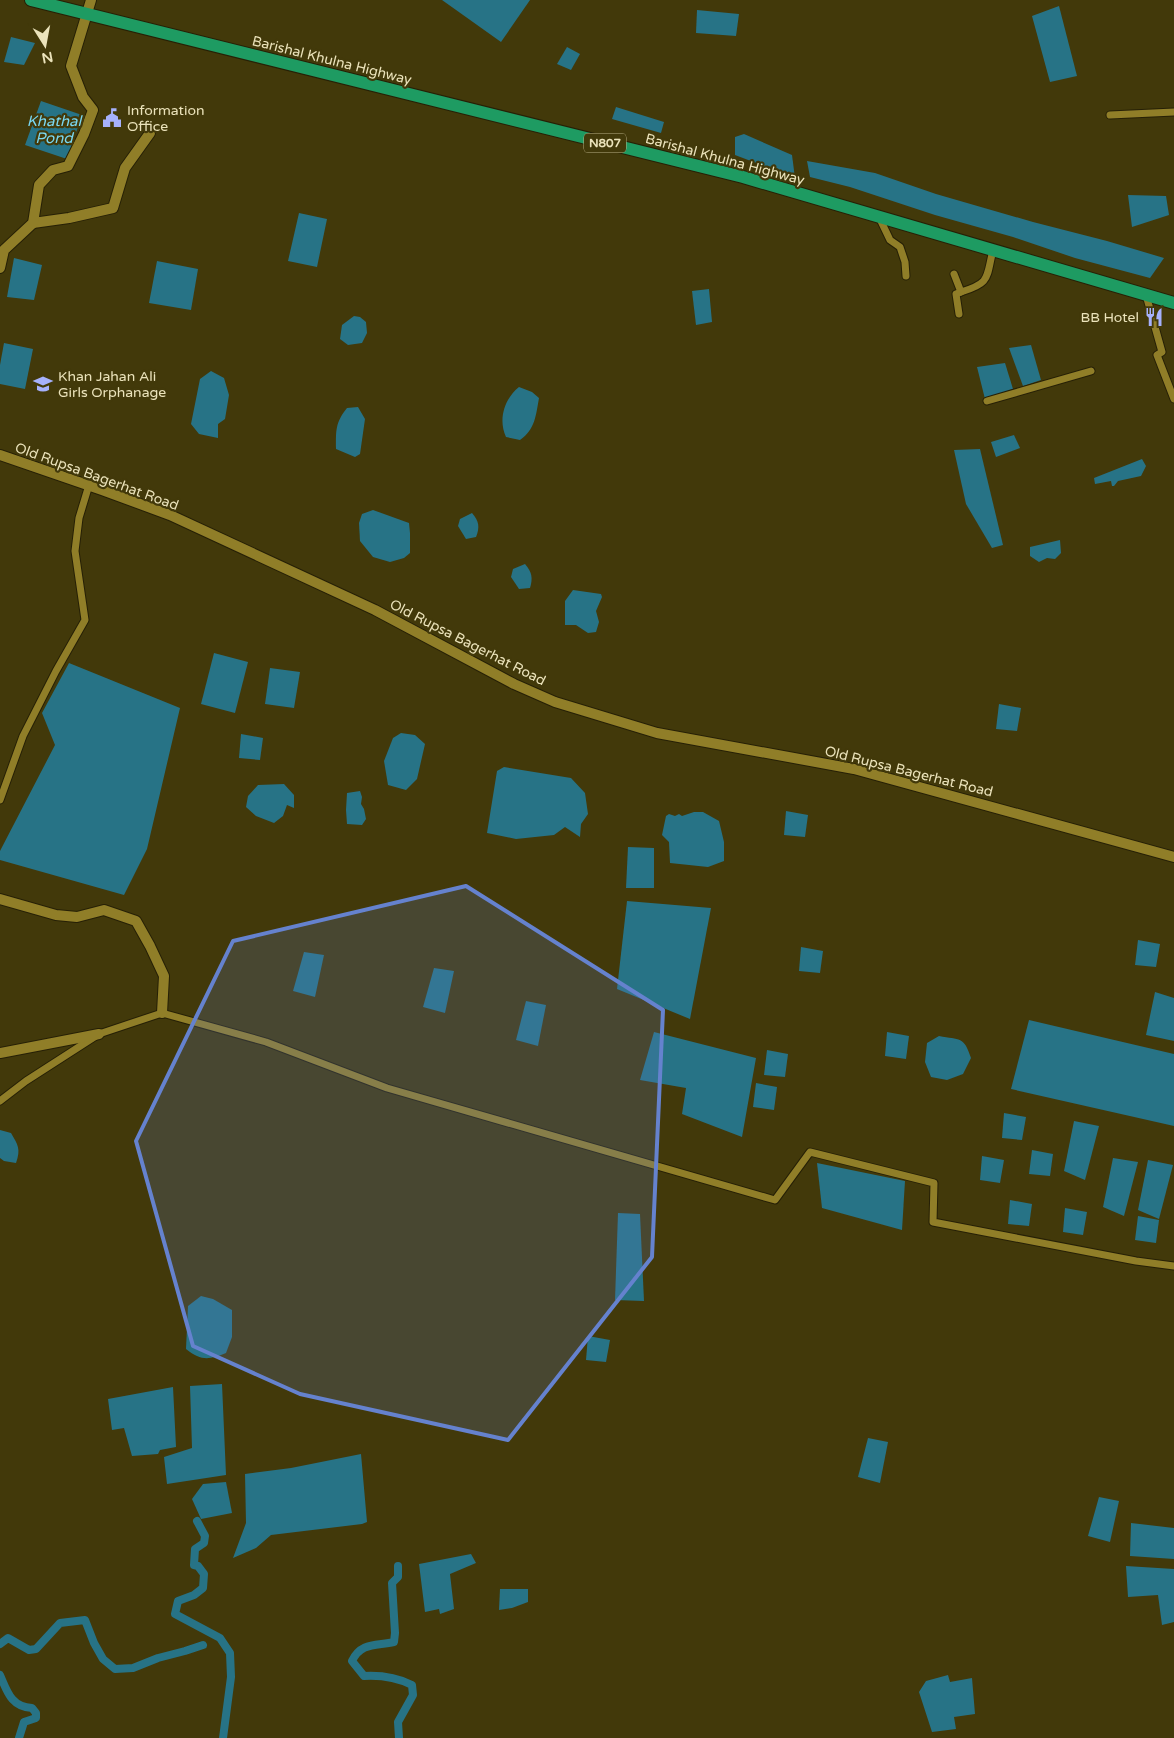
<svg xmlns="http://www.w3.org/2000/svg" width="1174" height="1738" viewBox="0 0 1174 1738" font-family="'Varela Round',sans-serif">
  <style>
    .water { fill: #277386 }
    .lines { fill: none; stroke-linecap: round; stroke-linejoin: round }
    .canal { stroke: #277386; stroke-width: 8 }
    .street-casing { stroke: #262006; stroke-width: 9 }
    .secondary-casing { stroke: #262006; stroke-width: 12 }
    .highway-casing { stroke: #262006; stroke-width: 14 }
    .street { stroke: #907e28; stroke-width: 7 }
    .secondary { stroke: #907e28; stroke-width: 10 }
    .highway { stroke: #1e9b62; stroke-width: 12 }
    .marked { fill: #6582ce; fill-opacity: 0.2; stroke: #6582ce; stroke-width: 4; stroke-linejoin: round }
    .labels { text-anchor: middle; stroke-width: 4.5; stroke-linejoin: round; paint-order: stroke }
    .shield { fill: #42390a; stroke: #b8b086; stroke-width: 1 }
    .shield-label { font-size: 12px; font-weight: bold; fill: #ebe3bb }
    .street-label { font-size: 14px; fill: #ebe3bb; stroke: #42390a }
    .poi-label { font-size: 14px; fill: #ebe3bb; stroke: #42390a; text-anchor: start }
    .water-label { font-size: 15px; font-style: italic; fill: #7ad8f2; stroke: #42390a }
  </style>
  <rect width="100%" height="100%" fill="#42390a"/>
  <g class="water">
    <path d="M442 0H530L501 42Z"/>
    <path d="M1059 6 1077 76 1050 82 1032 16Z"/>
    <path d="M697 10 739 14 736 36 696 33Z"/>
    <path d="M11 37 35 43 24 65 4 62Z"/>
    <path d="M567 47 580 54 571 70 557 64Z"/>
    <path d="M41 101 82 115 67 159 25 145Z"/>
    <path d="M616 107 664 122 661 133 612 119Z"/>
    <path d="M744 134 792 155 795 178 735 155V137Z"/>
    <path d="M807 161 875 173 936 194 1033 222 1107 241 1164 258 1150 278 1075 258 1013 237 935 215 850 187 810 177Z"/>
    <path d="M1128 195 1166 196 1169 215 1132 227Z"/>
    <path d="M299 213 327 219 317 267 288 261Z"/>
    <path d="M14 258 42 265 34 300 7 297Z"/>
    <path d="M157 261 198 269 191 310 149 303Z"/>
    <path d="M709 289 712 322 696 325 692 291Z"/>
    <path d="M354 316 360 317 366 322 367 333 362 343 348 345 340 339 342 325Z"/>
    <path d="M4 343 33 349 25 389 0 384V365Z"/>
    <path d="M1031 345 1041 380 1023 386 1009 348Z"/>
    <path d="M1005 363 1013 389 985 399 977 367Z"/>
    <path d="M211 371 224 378 229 395 225 419 218 424V438L199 434 191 424 200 379Z"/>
    <path d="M519 387 532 392 539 398C536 415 535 430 520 440L506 437C498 420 504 399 519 387Z"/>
    <path d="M358 407 365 419 360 454 355 457 336 449C336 431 335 423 347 408Z"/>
    <path d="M1014 435 1020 448 996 457 991 442Z"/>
    <path d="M980 449 1003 545 992 548 966 504 954 450Z"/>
    <path d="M1142 459 1146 466 1141 476 1118 481 1114 486H1112L1111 481 1095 484 1094 478Z"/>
    <path d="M373 510 409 523 410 533V553L404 558 390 562 373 557 360 541 359 523 362 514Z"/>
    <path d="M472 513C479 521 480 527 476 537L466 539 458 526 460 519Z"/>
    <path d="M1060 540 1061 553 1055 559 1047 558 1039 562 1030 556V547Z"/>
    <path d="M525 564C532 572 533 578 530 588L519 589 511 577 513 569Z"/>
    <path d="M573 590 601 594 602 597 596 611 599 622 596 632 588 633 576 625H565V601Z"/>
    <path d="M214 653 248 662 235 713 201 704Z"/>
    <path d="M69 663 180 708 147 849 124 895 0 860V851L55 745 42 713Z"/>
    <path d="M270 668 300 672 294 708 265 704Z"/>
    <path d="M999 704 1021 708 1017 731 996 729Z"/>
    <path d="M401 733 415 735 425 744 417 779 406 790 388 785 384 761 393 738Z"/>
    <path d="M241 734 263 738 260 760 239 758Z"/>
    <path d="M504 767 571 778 585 793 588 814 581 824 580 837 565 827 554 835 516 839 487 833 497 771Z"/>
    <path d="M284 784 294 795V808L287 805 283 816 274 823 256 816 246 807 248 796 258 785Z"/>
    <path d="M360 791 362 797 361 804 364 809 366 819 362 825 347 824 346 810 347 793Z"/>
    <path d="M786 811 808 815 805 837 784 835Z"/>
    <path d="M694 812H703L719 821 724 842V861L708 867 670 863 669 842 662 835 666 816 669 814 675 816 679 814 682 816Z"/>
    <path d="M628 847 654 848V888H626Z"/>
    <path d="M627 901 711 908 690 1019 617 989Z"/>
    <path d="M1138 940 1160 944 1156 967 1135 965Z"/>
    <path d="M801 947 823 951 820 973 799 971Z"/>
    <path d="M304 952 324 955 315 997 293 991Z"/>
    <path d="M434 968 454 971 445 1013 423 1007Z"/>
    <path d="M1155 992 1174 998V1041L1146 1035Z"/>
    <path d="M526 1001 546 1005 538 1046 516 1040Z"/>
    <path d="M1029 1020 1174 1054V1126L1011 1089Z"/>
    <path d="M654 1032 756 1058 742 1137 682 1114 686 1088 640 1080Z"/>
    <path d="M887 1032 909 1036 906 1059 885 1056Z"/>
    <path d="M939 1036C960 1040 964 1036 971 1058L963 1074 947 1080 931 1077 925 1062 927 1043Z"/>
    <path d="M767 1050 788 1054 785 1077 764 1075Z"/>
    <path d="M756 1083 777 1087 774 1110 753 1107Z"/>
    <path d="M1004 1113 1026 1117 1022 1140 1002 1138Z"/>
    <path d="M1074 1121 1099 1126 1085 1180 1064 1171Z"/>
    <path d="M0 1130 11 1133C18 1145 21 1149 16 1163L4 1161 0 1158Z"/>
    <path d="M1032 1150 1053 1154 1050 1176 1029 1174Z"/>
    <path d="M982 1156 1004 1160 1000 1183 980 1180Z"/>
    <path d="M1113 1158 1138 1162 1124 1216 1103 1207Z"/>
    <path d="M1148 1160 1173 1165 1159 1219 1138 1210Z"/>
    <path d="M817 1163 905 1181 902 1230 822 1208Z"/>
    <path d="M1010 1200 1032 1204 1029 1226 1008 1224Z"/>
    <path d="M1065 1208 1087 1212 1083 1235 1063 1232Z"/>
    <path d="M618 1213 640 1214 644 1301 615 1300Z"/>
    <path d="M1138 1216 1159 1220 1156 1243 1135 1240Z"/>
    <path d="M201 1296 213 1299 232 1310V1337L226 1353C209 1360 201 1361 186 1349L188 1306Z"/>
    <path d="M588 1336 610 1340 606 1362 586 1360Z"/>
    <path d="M222 1384 226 1475 167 1484 164 1457 192 1448 190 1386Z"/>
    <path d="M173 1387 176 1447 160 1450 158 1454 132 1456 124 1428 112 1430 108 1399Z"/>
    <path d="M868 1438 888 1442 880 1483 858 1477Z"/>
    <path d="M361 1454 367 1522 362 1524 271 1535 256 1548 233 1558 246 1523 245 1474 291 1468Z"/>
    <path d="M226 1482 232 1513 201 1519 192 1499 203 1484Z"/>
    <path d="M1099 1497 1119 1501 1110 1542 1088 1536Z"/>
    <path d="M1131 1523 1174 1528V1559L1130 1556Z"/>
    <path d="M471 1554 476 1563 450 1574 454 1609 440 1614 439 1609 425 1612 419 1564Z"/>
    <path d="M1126 1566 1174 1569V1622L1162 1625 1158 1595 1128 1597Z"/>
    <path d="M500 1589H528V1602L512 1608 499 1610Z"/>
    <path d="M948 1675 950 1682 972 1678 975 1714 954 1717 956 1729 932 1732 919 1692 926 1681Z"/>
  </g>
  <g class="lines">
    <g class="canal">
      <path d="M197 1521 205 1536 204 1543 195 1549 194 1565 198 1566 204 1574 203 1588 194 1595 178 1601 175 1614 220 1638 230 1653 231 1677 223 1738"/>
      <path d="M398 1566V1577L392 1583 395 1633 394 1642C376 1646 361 1642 352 1661L364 1676C382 1675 396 1677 412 1685L413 1695 398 1722 399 1738"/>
      <path d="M0 1644 8 1638 29 1650 36 1649 60 1623 85 1620 94 1643 103 1659 115 1669 133 1668 158 1658 185 1651 203 1645"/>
      <path d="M0 1675C7 1691 11 1707 32 1708L36 1713V1718L24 1722 19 1738"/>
    </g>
    <g class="street-casing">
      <g id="street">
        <path d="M1110 115 1174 112"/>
        <path d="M879 217 890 240 900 247 905 262 906 276"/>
        <path d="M954 274 961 292C991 283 986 278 993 250"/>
        <path d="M1146 295 1162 352 1157 355 1174 399"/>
        <path d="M959 314 956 294 961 292"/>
        <path d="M987 401 1091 371"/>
        <path d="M0 800 23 736 56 671 85 620 75 551 79 518 89 485"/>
        <path d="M0 1101 26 1081 99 1034 162 1013 266 1042 387 1088 775 1200 810 1152 934 1183 933 1222 1136 1261 1174 1266"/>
      </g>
    </g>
    <g class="secondary-casing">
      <g id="secondary">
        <path d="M33 223 69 218 113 208 125 168 150 133"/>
        <path d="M0 268 4 250 33 223 39 185 53 170 68 166 84 134 93 110 83 97 71 66 91 0"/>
        <path d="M0 455 102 490 170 515 375 610 514 684 555 702 657 733 854 769 1174 857"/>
        <path d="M0 899 56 915 77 917 104 910 136 921 150 946 164 976 162 1013"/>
        <path d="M0 1053 99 1034"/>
      </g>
    </g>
    <g class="highway-casing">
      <path id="highway" d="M31 0 743 177 1174 303"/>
    </g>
    <use href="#street" class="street"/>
    <use href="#secondary" class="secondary"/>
    <use href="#highway" class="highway"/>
  </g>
  <path class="marked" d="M466 886 663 1010 652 1257 508 1440 300 1394 193 1346 136 1141 233 941Z"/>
  <defs>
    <g id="civic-bare" transform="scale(1.5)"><path d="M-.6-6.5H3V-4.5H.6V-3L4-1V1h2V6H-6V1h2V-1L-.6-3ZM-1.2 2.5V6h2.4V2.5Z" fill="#a6b1fc" stroke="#42390a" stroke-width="2.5" paint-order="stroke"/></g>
    <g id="restaurant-bare" transform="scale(1.5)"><path d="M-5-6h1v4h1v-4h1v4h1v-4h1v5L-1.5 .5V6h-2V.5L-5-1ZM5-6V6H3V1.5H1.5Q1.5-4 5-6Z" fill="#a6b1fc" stroke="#42390a" stroke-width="2.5" paint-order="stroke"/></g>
    <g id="school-bare" transform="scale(1.5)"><path d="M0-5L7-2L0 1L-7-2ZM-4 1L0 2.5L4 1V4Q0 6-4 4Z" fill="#a6b1fc" stroke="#42390a" stroke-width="2.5" paint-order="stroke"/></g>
  </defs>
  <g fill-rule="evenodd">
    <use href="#civic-bare" x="112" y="118"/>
    <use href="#restaurant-bare" x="1154" y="317"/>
    <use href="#school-bare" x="43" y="384"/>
  </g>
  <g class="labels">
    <rect class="shield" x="584" y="133.5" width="42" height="19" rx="4"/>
    <g class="shield-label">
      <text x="605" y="147">N807</text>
    </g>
    <g class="street-label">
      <text transform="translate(332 60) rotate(14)" y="5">Barishal Khulna Highway</text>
      <text transform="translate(725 159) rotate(15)" y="5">Barishal Khulna Highway</text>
      <text transform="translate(97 476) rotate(20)" y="5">Old Rupsa Bagerhat Road</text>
      <text transform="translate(468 642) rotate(27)" y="5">Old Rupsa Bagerhat Road</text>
      <text transform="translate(909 771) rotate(14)" y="5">Old Rupsa Bagerhat Road</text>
    </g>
    <g class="poi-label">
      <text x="127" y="115">Information<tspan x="127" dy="16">Office</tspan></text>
      <text x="1139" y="322" text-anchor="end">BB Hotel</text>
      <text x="58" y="381">Khan Jahan Ali<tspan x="58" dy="16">Girls Orphanage</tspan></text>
    </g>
    <g class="water-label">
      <text x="54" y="126">Khathal<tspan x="54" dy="17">Pond</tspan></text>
    </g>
  </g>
  <g transform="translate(45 45) rotate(169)" stroke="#42390a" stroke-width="4" paint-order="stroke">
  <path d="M0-4L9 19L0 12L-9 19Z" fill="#ebe3bb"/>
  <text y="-8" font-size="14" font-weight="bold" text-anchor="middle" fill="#ebe3bb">N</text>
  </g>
</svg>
